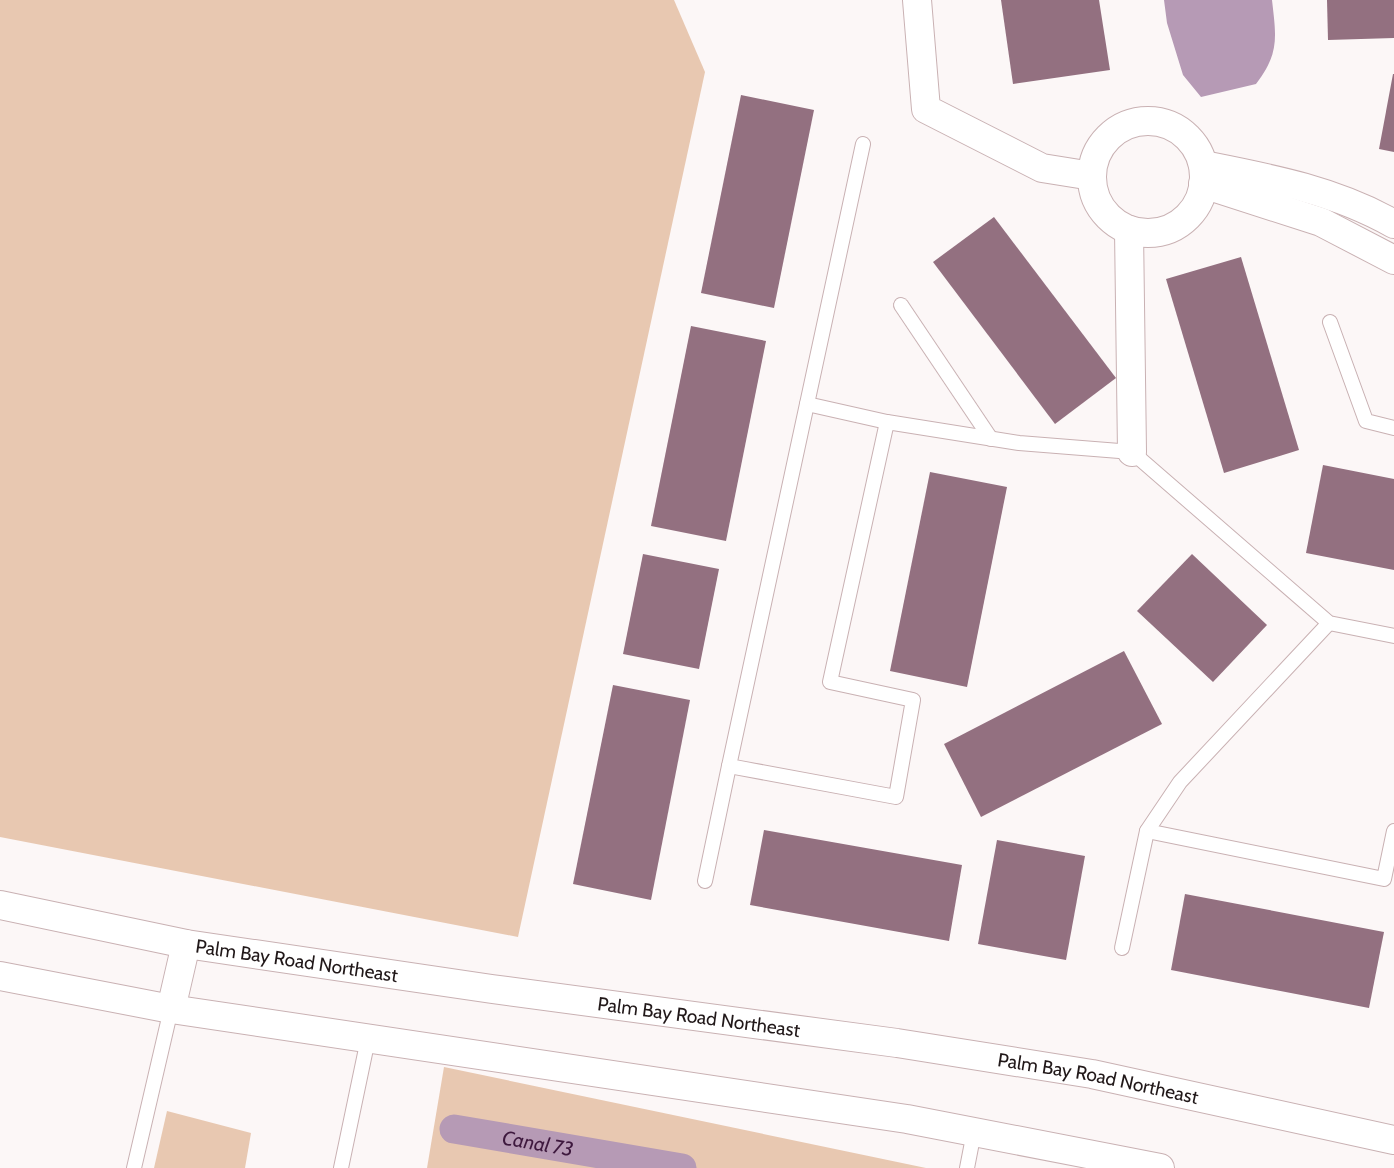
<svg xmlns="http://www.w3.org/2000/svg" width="1394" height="1168" viewBox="0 0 1394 1168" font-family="Cabin,sans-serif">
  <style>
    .green { fill: #e8c8b1 }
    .water { fill: #b69ab5 }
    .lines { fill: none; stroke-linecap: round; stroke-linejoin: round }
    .canal { stroke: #b69ab5; stroke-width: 29 }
    .building { fill: #937080 }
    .lane-casing { stroke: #c9b1b3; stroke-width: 16 }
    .street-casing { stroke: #c9b1b3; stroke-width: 30 }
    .secondary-casing { stroke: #c9b1b3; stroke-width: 30 }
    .lane { stroke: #fff; stroke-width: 14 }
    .street { stroke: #fff; stroke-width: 28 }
    .secondary { stroke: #fff; stroke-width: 28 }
    .labels { text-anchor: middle; stroke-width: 4; stroke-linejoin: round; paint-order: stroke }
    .street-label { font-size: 19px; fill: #211819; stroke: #fcf7f7 }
    .water-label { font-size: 20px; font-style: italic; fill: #3e193e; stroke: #fcf7f7 }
  </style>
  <rect width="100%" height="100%" fill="#fcf7f7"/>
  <g class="green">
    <path d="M0 0H674L705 72 518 937 0 837Z"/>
    <path d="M444 1067 926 1168H427Z"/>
    <path d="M167 1111 251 1133 245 1168H154Z"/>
  </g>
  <path class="water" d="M1164 0H1272C1276 36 1280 53 1256 84L1201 97 1183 75 1167 23Z"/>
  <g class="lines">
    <path class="canal" id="s1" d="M454 1129 682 1168"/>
  </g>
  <g class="building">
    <path d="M1001 0H1099L1110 70 1013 84Z"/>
    <path d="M1327 0H1394V38L1328 40Z"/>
    <path d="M1393 74H1394V152L1379 149Z"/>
    <path d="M741 95 814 110 774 308 701 293Z"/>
    <path d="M994 217 1116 378 1055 424 933 262Z"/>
    <path d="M1241 257 1299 450 1224 473 1166 279Z"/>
    <path d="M691 326 766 341 726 541 651 526Z"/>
    <path d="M1323 465 1394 479V570L1306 553Z"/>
    <path d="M930 472 1007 487 967 687 890 671Z"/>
    <path d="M643 554 719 569 699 669 623 654Z"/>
    <path d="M1192 554 1267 625 1213 682 1137 611Z"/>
    <path d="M1124 651 1162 724 981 817 944 744Z"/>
    <path d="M613 685 690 700 651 900 573 884Z"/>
    <path d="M764 830 962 865 949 941 750 905Z"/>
    <path d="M997 840 1085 856 1066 960 978 944Z"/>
    <path d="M1185 894 1384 932 1369 1008 1171 970Z"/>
  </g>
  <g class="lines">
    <g class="lane-casing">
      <g id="lane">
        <path d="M863 144 729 766 896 797 913 700 830 682 887 422 1019 443 1132 452 1329 623 1394 636"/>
        <path d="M901 305 991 439"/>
        <path d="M1330 322 1366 421 1394 428"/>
        <path d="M807 404 887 422"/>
        <path d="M1329 623 1180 782 1147 831 1384 879 1394 831"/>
        <path d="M705 881 729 766"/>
        <path d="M1122 948 1147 831"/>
        <path d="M134 1168 171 1009"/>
        <path d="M341 1168 368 1039"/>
        <path d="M967 1168 974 1132"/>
      </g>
    </g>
    <g class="street-casing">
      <g id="street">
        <path d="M917 0 926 109 1042 168 1092 176"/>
        <circle cx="1148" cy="177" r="56"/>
        <path d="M1203 165C1269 178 1334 190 1394 224"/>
        <path d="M1203 184 1321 222 1394 260"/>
        <path d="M1129 230 1132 452"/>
      </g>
    </g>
    <g class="secondary-casing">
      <g id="secondary">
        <path id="s2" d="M0 905 186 944 492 989 897 1043 1092 1074 1394 1140"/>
        <path d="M0 976 171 1009 907 1119 1160 1168"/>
        <path d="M171 1009 186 944"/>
      </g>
    </g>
    <use href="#lane" class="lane"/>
    <use href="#street" class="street"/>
    <use href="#secondary" class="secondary"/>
  </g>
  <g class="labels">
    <g class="street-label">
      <text dy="7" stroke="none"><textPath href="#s2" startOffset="302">Palm Bay Road Northeast</textPath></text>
      <text dy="7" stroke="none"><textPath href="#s2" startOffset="708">Palm Bay Road Northeast</textPath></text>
      <text dy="7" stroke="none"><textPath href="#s2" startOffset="1112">Palm Bay Road Northeast</textPath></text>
    </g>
    <g class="water-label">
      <text dy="7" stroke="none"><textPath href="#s1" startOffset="85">Canal 73</textPath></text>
    </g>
  </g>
</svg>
